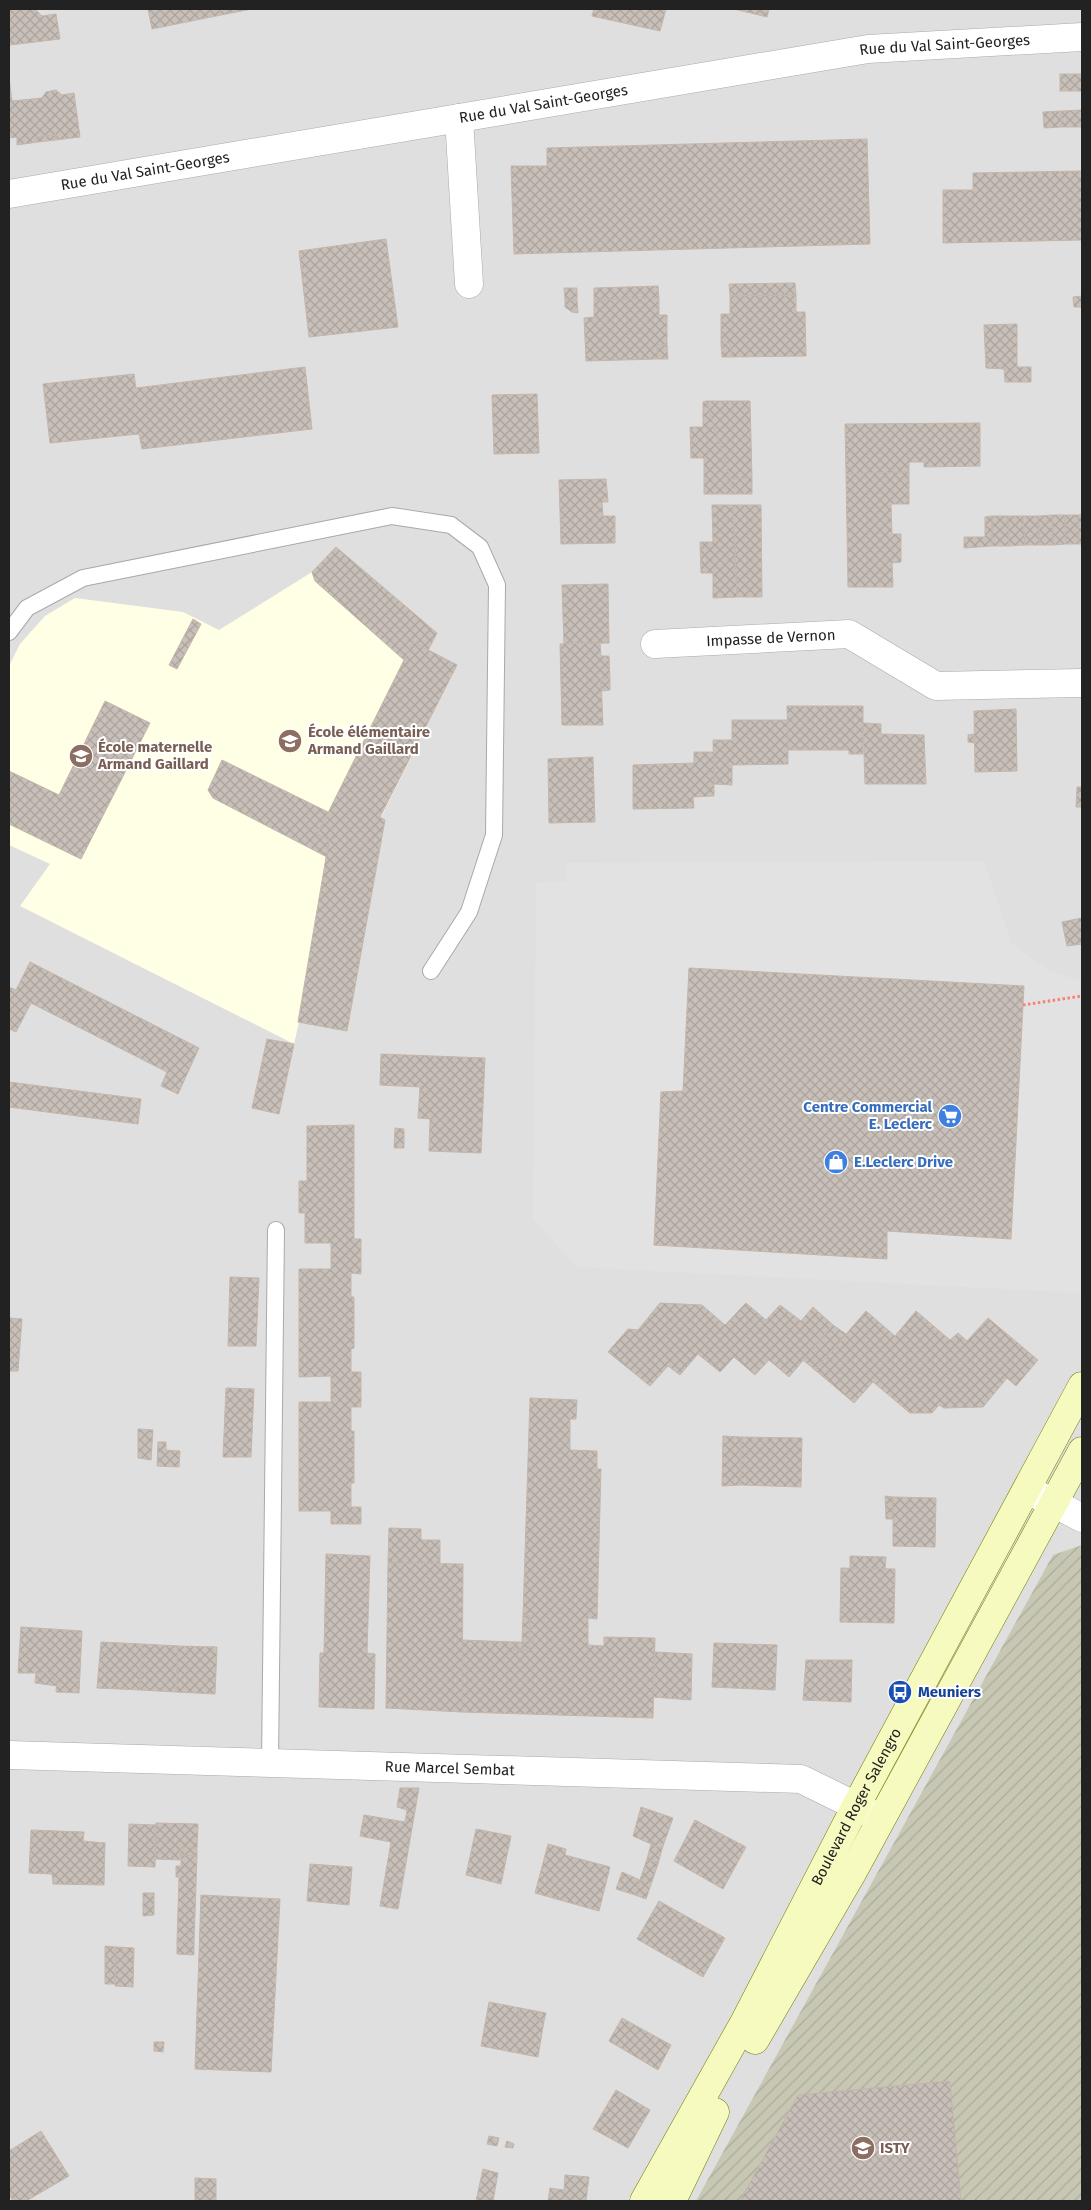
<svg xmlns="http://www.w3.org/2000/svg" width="1091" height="2210" viewBox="0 0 1091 2210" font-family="'Fira Sans',sans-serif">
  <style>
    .residential { fill: #e0dfdf }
    .education { fill: #ffffe5 }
    .construction { fill: url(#construction-furrows) }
    .parking { fill: #e2e2e2; fill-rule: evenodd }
    .building { fill: url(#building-cross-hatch); stroke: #c4b6ab }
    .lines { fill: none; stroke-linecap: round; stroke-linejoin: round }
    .service-casing { stroke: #a9a9a9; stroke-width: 18 }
    .minor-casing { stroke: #a9a9a9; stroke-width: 29 }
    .secondary-casing { stroke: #707d05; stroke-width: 29 }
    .path { stroke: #fa8072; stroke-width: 3; stroke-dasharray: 2.5 2.5; stroke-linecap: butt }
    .service { stroke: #fff; stroke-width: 16 }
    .minor { stroke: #fff; stroke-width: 28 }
    .secondary { stroke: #f7fabf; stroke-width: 28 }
    .labels { text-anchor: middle; stroke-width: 4; stroke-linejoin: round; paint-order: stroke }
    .street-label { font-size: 15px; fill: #222; stroke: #fff }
    .education-label { font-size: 15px; font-weight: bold; fill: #785e54; stroke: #fff; text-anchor: start }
    .shop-label { font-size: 15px; font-weight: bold; fill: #366cbe; stroke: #fff; text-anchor: end }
    .transit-label { font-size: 15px; font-weight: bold; fill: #164399; stroke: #fff; text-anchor: start }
  </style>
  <defs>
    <pattern id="construction-furrows" width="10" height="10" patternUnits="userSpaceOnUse" patternTransform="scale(1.25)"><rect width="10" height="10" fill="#c7c7b4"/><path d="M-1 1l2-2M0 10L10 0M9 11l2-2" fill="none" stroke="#abab9a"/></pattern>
    <pattern id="building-cross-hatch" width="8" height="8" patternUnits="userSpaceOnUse" patternTransform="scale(1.25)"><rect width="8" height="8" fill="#c7bfb8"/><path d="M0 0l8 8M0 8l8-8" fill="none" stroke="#aba49e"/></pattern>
  </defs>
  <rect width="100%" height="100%" fill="#f2efe9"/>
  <path class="residential" d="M9 9H1082V1576L711 2201H9Z"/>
  <path class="education" d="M336 547 437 633 429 651 457 665 381 817 385 820 347 1031 299 1022 294 1044 20 906 50 864 9 845V666L20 644 45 616 75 598 183 612 219 630 312 572Z"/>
  <path class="construction" d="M1082 1545V2201H696L1053 1555Z"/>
  <path class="parking" d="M984 861 1012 944 1047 969 1082 982V1293L576 1267 533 1218 536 883 567 881 565 863ZM689 968 1024 986 1011 1239 887 1231V1259L654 1245 661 1092 683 1091Z"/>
  <g class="building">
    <path d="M9 9H35L42 16 56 14 60 39 10 45Z"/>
    <path d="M148 9H220L221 15 152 29Z"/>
    <path d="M220 9H252L221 15Z"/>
    <path d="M594 9H666L660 31 592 16Z"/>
    <path d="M734 9H769L767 17Z"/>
    <rect x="1060" y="74" width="22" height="17"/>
    <path d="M9 77 12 101 42 98 46 92 56 90 62 95 74 93 80 137 56 140V135L36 137 38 142 17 145V137L9 138Z"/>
    <path d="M1082 110V127H1061V111Z"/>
    <path d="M1061 111V127L1044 128 1043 112Z"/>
    <path d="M56 135V140L38 142 36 137Z"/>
    <path d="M867 139 870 244 514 254 511 166H547V148Z"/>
    <path d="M1082 171V240L943 243V190H973V173Z"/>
    <path d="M386 239 398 327 309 337 299 251Z"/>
    <path d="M795 283 796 295 730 296 729 284Z"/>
    <path d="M658 286 659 298 594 300V288Z"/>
    <path d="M564 288H577V300H565Z"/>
    <path d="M796 295V312H805L806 356 732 357 730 343 721 344V314H730V296Z"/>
    <path d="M1082 296V307H1074L1073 297Z"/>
    <path d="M659 298V315H667V345H657L658 359 586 361 584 318 594 317V300Z"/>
    <path d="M565 300H577L578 313 572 312 565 307Z"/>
    <path d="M1017 324V367H1031V382H1005L1004 369 986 368 984 325Z"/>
    <path d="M730 343 732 357H722L721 344Z"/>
    <path d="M657 345H667L668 359H658Z"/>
    <path d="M305 367 312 429 142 449 139 434 50 443 43 384 134 374 136 388Z"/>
    <path d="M537 394 539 453 494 454 492 395Z"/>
    <path d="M706 401H750L752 478 731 479Z"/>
    <path d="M706 401 731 479 732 494H704V458H691L690 427H703V402Z"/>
    <path d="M980 423V466L924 467V462H909V472L846 474 845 424Z"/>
    <path d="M909 472V504H891L892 534H901V562L892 563 893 587H848L846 474Z"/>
    <path d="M752 478V494H732L731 479Z"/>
    <path d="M606 479 608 502H602L603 516H615V543L561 544 559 480Z"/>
    <path d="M712 505H733L737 597 713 598V573H701L700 542H713Z"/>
    <path d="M733 505H761L762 597H737Z"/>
    <path d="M1052 515H1065L1066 544 1053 545Z"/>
    <path d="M1052 515 1053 545H1040L1038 516Z"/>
    <path d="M1065 515H1078L1079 544H1066Z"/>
    <path d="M1078 515H1082V544H1079Z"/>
    <path d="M992 516H1008L1009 546H992Z"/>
    <path d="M992 516V546L964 548V537H985V517Z"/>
    <path d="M1008 516H1023L1025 545 1009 546Z"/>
    <path d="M1023 516H1038L1040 545H1025Z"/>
    <path d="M336 547 437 633 428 651 413 642 404 660 315 581 312 572Z"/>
    <path d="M608 584 609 643 564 644 562 585Z"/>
    <path d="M193 619 201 624 177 669 169 665Z"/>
    <path d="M413 642 457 665 380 817 385 820 347 1031 298 1022 329 840 317 835Z"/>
    <path d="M600 643 601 656H609L610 679 601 678 603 725H562L560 644Z"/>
    <path d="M601 678 610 679V690L601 691Z"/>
    <path d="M105 701 150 723 81 859 9 824V771L59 795Z"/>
    <path d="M787 706H863V754H849V750H788Z"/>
    <path d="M1016 709 1017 771 975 772 974 711Z"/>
    <path d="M732 720H788V764L732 765V785L714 784 713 740H732Z"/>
    <path d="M863 723 881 724V734L924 735 926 784H865Z"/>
    <path d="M974 734V743L968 742V735Z"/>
    <path d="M694 752H714V796L693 797 694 808 633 809V765L694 763Z"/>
    <path d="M593 757 595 822 549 823 548 759Z"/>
    <path d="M222 760 328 812 317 835 329 840 327 857 213 798 208 790Z"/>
    <path d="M1077 787H1082V807H1076Z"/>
    <path d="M1082 918V944L1067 946 1062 922Z"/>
    <path d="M30 962 199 1048 178 1094 161 1086 167 1072 31 1003 16 1032 9 1029V987L16 990Z"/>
    <path d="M689 968 1024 986 1011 1239 887 1231V1259L654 1245 661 1092 683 1091Z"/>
    <path d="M267 1039 294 1044 279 1114 252 1108Z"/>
    <path d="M381 1054 485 1058 481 1153 429 1151 430 1119 418 1118 420 1087 380 1085Z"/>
    <path d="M9 1082 141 1099 138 1124 9 1107Z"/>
    <path d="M354 1125V1239H361V1274L351 1273V1297H354V1348L351 1349V1372H361V1407H351V1431H354V1483H351V1507H361V1524H331V1511H299V1402H331V1376L299 1377V1269H331V1243H305V1213H299V1181H307V1126Z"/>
    <path d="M395 1128 404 1129V1148H394Z"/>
    <path d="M230 1277 259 1278 256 1346H228Z"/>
    <path d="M660 1303 702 1305 725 1325 746 1303 766 1320 780 1305 801 1321 813 1307 833 1325 789 1377 769 1360 755 1375 734 1357 720 1372 698 1354 680 1375 668 1366 650 1386 608 1352 628 1329 638 1330Z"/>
    <path d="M866 1311 895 1336 916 1311 950 1340 958 1333 967 1341 988 1318 1038 1360 1016 1386 1007 1378 983 1407 944 1408 939 1405 932 1413H910L873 1382 854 1403 815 1370Z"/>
    <path d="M9 1318 22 1319 18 1371H9Z"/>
    <path d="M833 1325 846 1334 815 1370 803 1360Z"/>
    <path d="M226 1388 254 1389 251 1457H223Z"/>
    <path d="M530 1398 577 1400 576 1419H570V1450L597 1451V1469H601L597 1619 588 1618V1645L604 1646V1637L655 1638 653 1718 462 1712V1640L514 1642V1650H529L530 1616 523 1615Z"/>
    <path d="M138 1429 153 1430 151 1460 138 1458Z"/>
    <path d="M723 1436 741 1437V1485L722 1486Z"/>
    <path d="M741 1437 802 1438 801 1487 741 1485Z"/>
    <path d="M158 1442H166V1450L180 1451 179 1467 157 1466Z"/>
    <path d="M885 1496 893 1497V1519H886Z"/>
    <path d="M893 1497 936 1498 935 1547 893 1546Z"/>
    <path d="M389 1528 421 1529V1540H440V1564L388 1563Z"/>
    <path d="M326 1554 370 1556 367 1653 375 1654 374 1709 319 1707 320 1653H324Z"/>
    <path d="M850 1556 886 1557 885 1569H850Z"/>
    <path d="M388 1563 463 1564 462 1712 386 1708Z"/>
    <path d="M841 1568 895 1569 894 1623 840 1622Z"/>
    <path d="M523 1615 530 1616 529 1650H514V1642H522Z"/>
    <path d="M21 1627 82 1631 79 1693 56 1692 57 1682 50 1673H18Z"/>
    <path d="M101 1642 142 1644 140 1690 97 1688Z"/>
    <path d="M714 1643 777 1645 775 1690 712 1687Z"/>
    <path d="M142 1644 178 1646 176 1692 140 1690Z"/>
    <path d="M178 1646 217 1647 215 1694 176 1692Z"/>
    <path d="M655 1652 692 1654 691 1700 653 1697Z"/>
    <path d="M806 1660H852L851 1702 803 1700Z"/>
    <path d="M36 1673H50L57 1682V1686L35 1683Z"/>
    <path d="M400 1788H419L398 1909 380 1906 391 1842 360 1836 364 1815 405 1822 407 1810 397 1807Z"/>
    <path d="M641 1807 673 1818 662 1849 633 1836Z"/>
    <path d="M695 1820 746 1847 723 1889 674 1861Z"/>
    <path d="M156 1823 198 1824 197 1848 181 1847 180 1860 155 1859Z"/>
    <path d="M129 1824 156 1825 155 1867 128 1866Z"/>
    <path d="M476 1829 511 1836 501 1884 466 1875Z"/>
    <path d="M31 1830 84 1832 83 1841 105 1843 104 1885 53 1884 52 1874 29 1873Z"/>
    <path d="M548 1844 566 1849 565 1855 610 1867 599 1911 535 1893Z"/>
    <path d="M651 1844 662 1849 658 1864 647 1859Z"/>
    <path d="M181 1847 197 1848V1856L181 1855Z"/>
    <path d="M181 1855 197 1856 194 1942H177L179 1877H176V1866H181Z"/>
    <path d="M647 1859 658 1864 646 1899 635 1895Z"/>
    <path d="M310 1864 352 1867 349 1905 307 1901Z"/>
    <path d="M622 1872 640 1880 635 1895 616 1889Z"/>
    <path d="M143 1893H154V1915L143 1916Z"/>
    <path d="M201 1895 280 1899 271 2072 195 2069Z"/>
    <path d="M659 1901 725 1938 703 1977 637 1939Z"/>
    <path d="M177 1942H194V1955L177 1954Z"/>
    <path d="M105 1946 116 1947 115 1984H105Z"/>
    <path d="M116 1947 134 1948 133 1987 115 1986Z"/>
    <path d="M489 2002 520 2008 518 2016 544 2021 538 2057 481 2046Z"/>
    <path d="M520 2008 546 2013 544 2021 518 2016Z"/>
    <path d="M622 2018 671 2045 658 2070 609 2041Z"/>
    <path d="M154 2042H164L163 2052 154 2051Z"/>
    <path d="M950 2081 961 2201H740L798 2095Z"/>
    <path d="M616 2090 650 2110 628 2148 593 2129Z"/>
    <path d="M41 2131 69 2176 26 2201H13L9 2194V2151Z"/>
    <path d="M489 2136 499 2138 497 2146 487 2144Z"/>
    <path d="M507 2141 514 2144 513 2148 505 2147Z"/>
    <path d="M483 2169 498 2173 493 2201H476Z"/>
    <path d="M565 2175 589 2177 586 2201H548L550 2188 564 2190Z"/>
    <path d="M195 2178 216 2179V2201H195Z"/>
  </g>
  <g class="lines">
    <g class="service-casing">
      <g id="service">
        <path d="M9 632 27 608 83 578 392 516 451 525 480 547 497 585 494 835 469 912 431 971"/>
        <path d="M270 1763 276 1230"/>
      </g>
    </g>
    <g class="minor-casing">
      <g id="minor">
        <path d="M459 118 469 284"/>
        <path id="s1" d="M9 194 868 49 1082 37"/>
        <path id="s2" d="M655 644 849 634 936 686 1082 683"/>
        <path d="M1028 1490 1082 1518"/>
        <path id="s3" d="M9 1755 801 1779 878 1817"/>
      </g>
    </g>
    <g class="secondary-casing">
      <g id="secondary">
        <path d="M755 2040 851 1875 1082 1451"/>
        <path id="s4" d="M644 2201 745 2021 856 1806 1082 1386"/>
        <path d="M672 2201 715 2112"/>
      </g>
    </g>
    <path class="path" d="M1023 1005 1082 996"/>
    <use href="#service" class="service"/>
    <use href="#minor" class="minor"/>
    <use href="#secondary" class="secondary"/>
  </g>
  <defs>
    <g id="school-disc" transform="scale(1.25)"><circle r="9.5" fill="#8d6e63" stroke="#fff"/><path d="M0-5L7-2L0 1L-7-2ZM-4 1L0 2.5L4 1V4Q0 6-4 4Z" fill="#fff"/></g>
    <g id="supermarket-disc" transform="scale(1.25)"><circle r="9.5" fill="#3f7fe0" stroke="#fff"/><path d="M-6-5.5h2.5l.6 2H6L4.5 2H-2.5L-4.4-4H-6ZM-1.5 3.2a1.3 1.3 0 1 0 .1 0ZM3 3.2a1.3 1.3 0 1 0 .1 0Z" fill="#fff"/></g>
    <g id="shop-disc" transform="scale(1.25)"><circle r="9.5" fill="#3f7fe0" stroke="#fff"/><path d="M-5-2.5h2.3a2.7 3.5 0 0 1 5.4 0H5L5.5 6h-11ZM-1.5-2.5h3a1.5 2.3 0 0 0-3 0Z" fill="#fff"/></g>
    <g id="bus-disc" transform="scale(1.25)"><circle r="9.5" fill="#1a4fb4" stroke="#fff"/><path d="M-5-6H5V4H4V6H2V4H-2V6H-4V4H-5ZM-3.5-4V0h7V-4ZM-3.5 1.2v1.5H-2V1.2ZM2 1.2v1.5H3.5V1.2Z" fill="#fff"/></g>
    <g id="university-disc" transform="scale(1.25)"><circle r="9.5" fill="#8d6e63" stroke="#fff"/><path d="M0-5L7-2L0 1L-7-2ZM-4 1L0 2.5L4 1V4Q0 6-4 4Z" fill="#fff"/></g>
  </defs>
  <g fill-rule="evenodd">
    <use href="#school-disc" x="290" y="741"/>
    <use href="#school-disc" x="81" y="756"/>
    <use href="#supermarket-disc" x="950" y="1116"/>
    <use href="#shop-disc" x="836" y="1162"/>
    <use href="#bus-disc" x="900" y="1692"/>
    <use href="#university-disc" x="863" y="2148"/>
  </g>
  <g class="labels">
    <g class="street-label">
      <text dy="5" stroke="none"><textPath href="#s1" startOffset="948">Rue du Val Saint-Georges</textPath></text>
      <text dy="5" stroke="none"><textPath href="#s1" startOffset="542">Rue du Val Saint-Georges</textPath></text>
      <text dy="5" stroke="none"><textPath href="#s1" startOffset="138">Rue du Val Saint-Georges</textPath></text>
      <text dy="5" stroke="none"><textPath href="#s2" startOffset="116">Impasse de Vernon</textPath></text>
      <text dy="5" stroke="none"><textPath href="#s3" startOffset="441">Rue Marcel Sembat</textPath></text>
      <text dy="5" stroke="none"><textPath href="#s4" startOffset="448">Boulevard Roger Salengro</textPath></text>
    </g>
    <g class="education-label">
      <text x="308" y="737">École élémentaire<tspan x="308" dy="17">Armand Gaillard</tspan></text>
      <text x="98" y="752">École maternelle<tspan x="98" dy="17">Armand Gaillard</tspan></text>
      <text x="880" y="2153">ISTY</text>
    </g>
    <g class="shop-label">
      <text x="932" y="1112">Centre Commercial<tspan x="932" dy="17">E. Leclerc</tspan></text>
      <text x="854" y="1167" text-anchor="start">E.Leclerc Drive</text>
    </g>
    <g class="transit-label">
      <text x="918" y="1697">Meuniers</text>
    </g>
  </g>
  <rect width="1091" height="2210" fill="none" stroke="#222222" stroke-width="20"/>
</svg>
